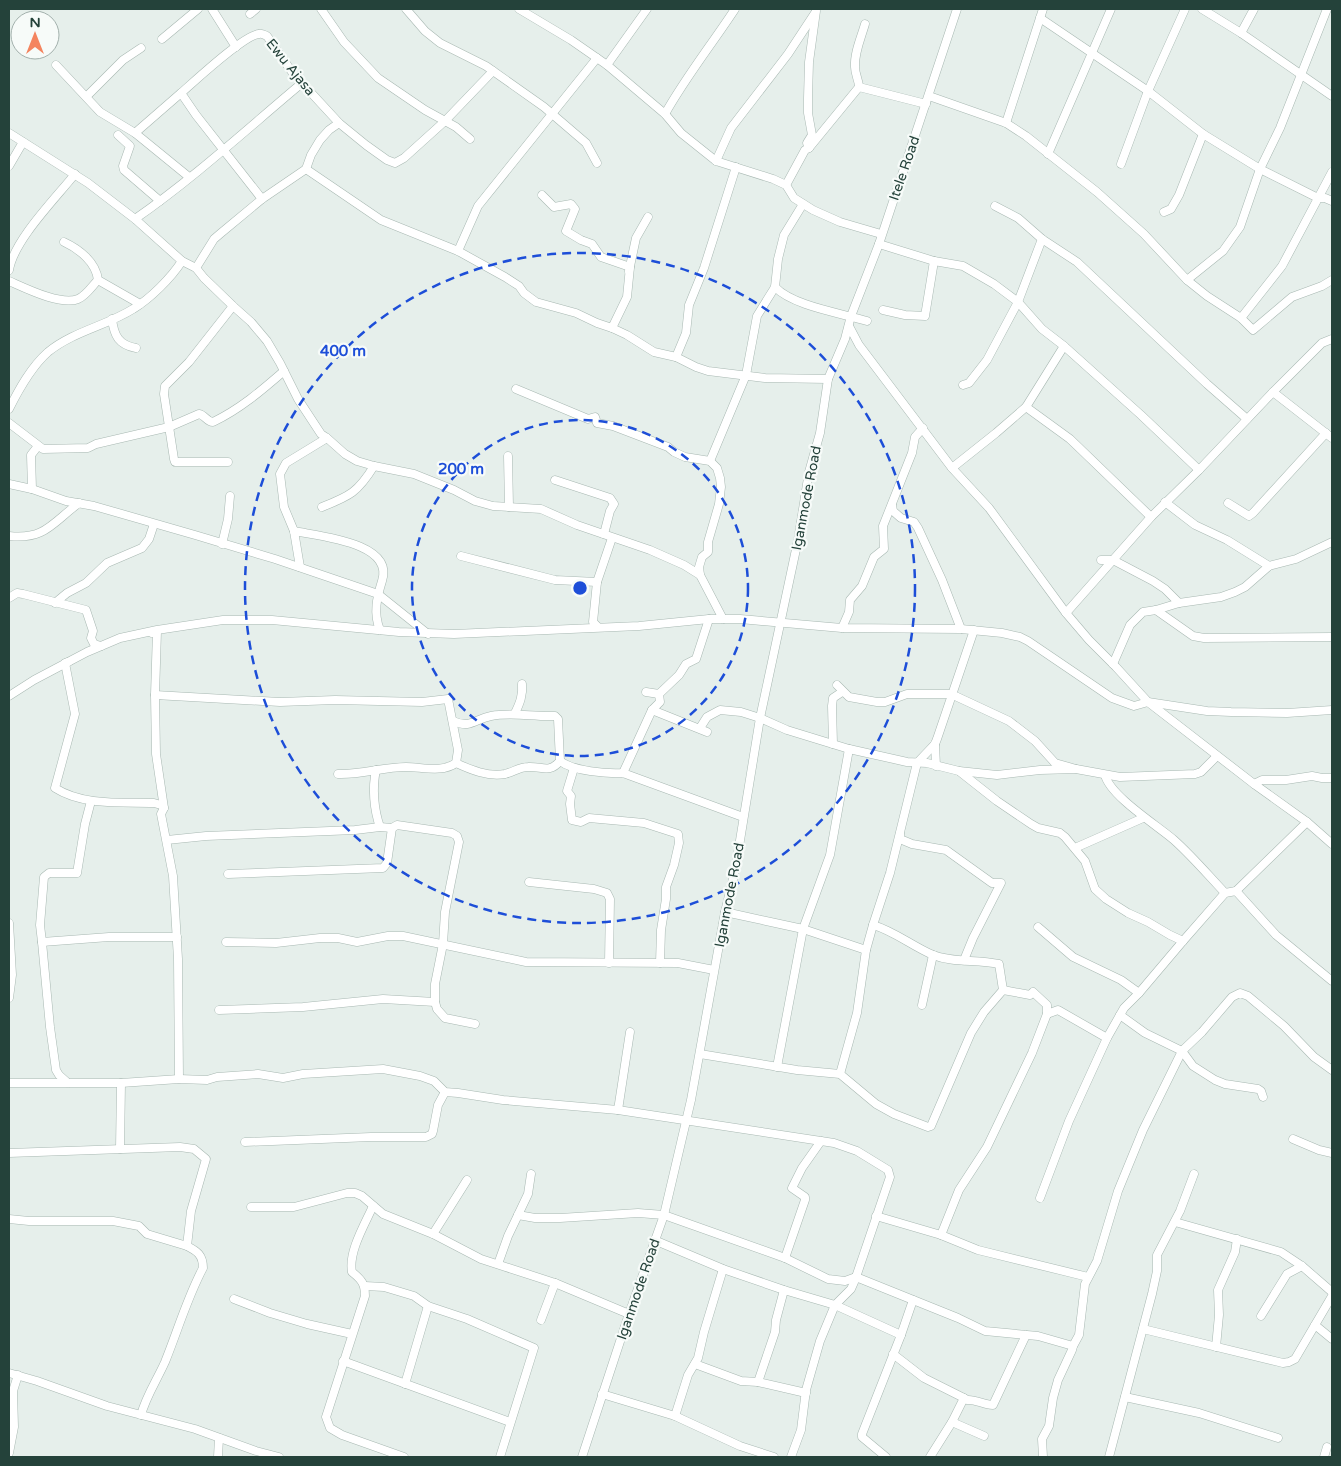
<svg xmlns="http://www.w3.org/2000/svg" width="1341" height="1466" viewBox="0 0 1341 1466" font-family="'Varela Round',sans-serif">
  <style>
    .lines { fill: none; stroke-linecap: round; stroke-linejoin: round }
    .minor-casing { stroke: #a8b8b2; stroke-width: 9 }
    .minor { stroke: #fff; stroke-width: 8 }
    .ring { fill: none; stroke: #1d4ed8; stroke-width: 2.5; stroke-dasharray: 9 6 }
    .labels { text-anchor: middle; stroke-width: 4.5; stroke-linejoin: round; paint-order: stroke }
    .street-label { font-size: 14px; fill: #24423a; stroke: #f7fbf9 }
    .centre { fill: #1d4ed8; stroke: #f7fbf9; stroke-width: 2.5 }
    .ring-label { font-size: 15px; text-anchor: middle; font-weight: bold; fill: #1d4ed8; stroke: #f7fbf9; stroke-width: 4.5; stroke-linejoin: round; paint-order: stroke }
  </style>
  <rect width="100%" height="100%" fill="#e6efeb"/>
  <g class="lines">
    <g class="minor-casing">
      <g id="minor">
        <path d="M212 9 236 47"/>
        <path d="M321 9 344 42 378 78 425 110 456 127 470 139"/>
        <path d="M406 9 425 31 440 43 486 66 544 107 586 143 597 163"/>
        <path d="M519 9 571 40 607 65 665 114 681 133 716 161 773 179 786 185 794 198 813 210 840 222 881 234"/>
        <path d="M1202 9 1241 33 1332 96"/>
        <path d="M250 14 256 9"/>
        <path d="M1040 18 1148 91 1203 134 1260 169 1318 198H1325L1332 201"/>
        <path d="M1241 33 1254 9"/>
        <path d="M162 39 198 9"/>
        <path d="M56 65 100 112 135 133"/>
        <path d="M607 65 647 9"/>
        <path d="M859 87 926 104"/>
        <path d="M181 93 135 133 189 177"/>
        <path d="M87 96 123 60 141 48"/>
        <path d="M929 96 1006 123 1026 136 1097 192 1144 234 1187 280 1207 296 1241 318 1253 330 1292 297 1322 286 1332 280"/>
        <path d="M665 114C685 78 712 44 735 9"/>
        <path d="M1006 123 1043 9"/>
        <path d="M9 133 88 183 135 219C194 178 247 129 302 83"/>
        <path d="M118 135 130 146 123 166 124 170 160 201"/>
        <path d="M809 148 859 87C859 80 855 75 855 67 854 53 861 38 865 24"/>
        <path d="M1048 154 1111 9"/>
        <path d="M716 161 731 128 788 54 815 13"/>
        <path d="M1121 164 1148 91 1185 9"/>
        <path d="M9 166 23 142"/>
        <path d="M306 169 381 220 458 251 505 277 519 286 524 293 536 302 576 313 597 323 612 328 627 335 654 352 676 357 696 367 708 371 765 378 828 379"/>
        <path d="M786 185 805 150 809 148 807 143 812 135 808 113V98L809 62 816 11"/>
        <path d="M542 195 554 207 571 204 575 209 566 231 581 240 592 244 601 257 630 267 627 297 612 328"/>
        <path d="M262 199 196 115 181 93C195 81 244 35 259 34 262 33 264 35 267 36L292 72 339 123 366 145 387 160 395 163 404 158 445 121 493 71"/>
        <path d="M995 206 1018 218 1042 239 1077 262 1207 384 1247 419"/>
        <path d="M1164 212 1171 209 1179 195 1203 134"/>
        <path d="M135 219 182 261"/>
        <path d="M64 242C79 249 96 262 98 280L140 304"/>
        <path d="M879 244 934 261 963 266 994 284 1018 302 1042 329 1064 346 1141 415 1199 470"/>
        <path d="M458 251 478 206 597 58"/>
        <path d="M196 268 214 239 221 233 262 199 306 169 311 155 320 140 329 130 339 123"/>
        <path d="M9 270C14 240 55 199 75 174"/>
        <path d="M629 271 636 238 648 217"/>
        <path d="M1187 280 1223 251 1240 227 1260 169 1280 128 1327 9"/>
        <path d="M9 281C25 288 61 306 78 299 86 296 92 286 98 280"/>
        <path d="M775 287C793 306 841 313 867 321"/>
        <path d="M883 310 905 315 925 316 934 261"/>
        <path d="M1241 318 1282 266 1332 172"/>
        <path d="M112 319C114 336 119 345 136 348"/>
        <path d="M849 326 859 345 952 468 989 508 1066 613 1089 640 1116 667 1148 702 1254 784 1307 822 1332 844"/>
        <path d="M676 357 686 333 689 305 704 268 736 167"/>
        <path d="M963 385 969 383 987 360 1018 302 1042 239"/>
        <path d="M516 389 588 419 595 417 597 423 613 426 668 447 674 452 685 457 710 461 717 468 720 478 721 487 719 504 708 542V552L702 557 699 567 700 575 723 619"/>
        <path d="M1273 392 1332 438"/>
        <path d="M1026 407 1070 439 1151 517"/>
        <path d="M9 409C19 389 31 367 48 352 74 331 106 326 133 309 150 299 171 278 182 261L196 268 204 278 233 306 251 322 267 341 280 363 298 399 321 434 327 438 345 454 357 461 374 466 414 474 454 490 475 501 493 506 541 509 577 525 650 550 684 565 700 575"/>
        <path d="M9 423 43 449 88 448 96 444 169 427 199 414C205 415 207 422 213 422 240 409 261 391 284 371"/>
        <path d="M508 456 509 507"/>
        <path d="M710 461 746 375 757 316 775 287 778 259 784 235 803 204"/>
        <path d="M228 462H175L174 459 164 394 165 386 189 362 233 306"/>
        <path d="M952 468 996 433 1026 407 1064 346"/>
        <path d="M555 480 610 498 614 504 610 511 604 534"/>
        <path d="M9 484 32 489 66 501 94 506 195 535 275 559 378 594 428 634"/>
        <path d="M32 489 31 455 38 446"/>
        <path d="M1165 502 1195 525 1227 540 1269 566"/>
        <path d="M1228 503 1249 516 1253 513 1326 433"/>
        <path d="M892 505 893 511 901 518 914 522 918 528 942 580 961 629"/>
        <path d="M322 507C350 496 358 492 374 466"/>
        <path d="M294 531C317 536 395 542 382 581 377 597 373 613 380 630"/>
        <path d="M9 536C45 540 52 523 79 503"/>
        <path d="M222 544 228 519 230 496"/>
        <path d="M461 556 555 580 597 582"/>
        <path d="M1101 560H1113L1153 581 1165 589 1179 603"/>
        <path d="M300 567 294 531 284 507 280 474 286 463 327 438"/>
        <path d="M9 598 17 593 23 594 86 610 93 631 91 638 94 644 101 646"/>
        <path d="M55 603 67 593 86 583 107 563 142 548 149 539 154 524"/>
        <path d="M1156 610 1193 636 1204 638 1332 637"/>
        <path d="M1066 613 1151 517 1199 470 1273 392 1322 343 1332 339"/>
        <path d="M598 627 593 622 597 582 612 538"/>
        <path d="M842 628 849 612 850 600 862 586 874 557 884 549 883 526 912 453 915 437 923 428"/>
        <path d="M152 633 157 631 155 695"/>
        <path d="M68 662 65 663 75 714 55 788C83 806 122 802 154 803L161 805 164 808"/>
        <path d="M1113 664 1130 625 1143 612 1156 610 1179 603 1221 597 1235 592 1245 587 1269 566 1296 559 1332 542"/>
        <path d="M837 685 849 697 877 702H885L907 694H951L1009 721 1035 741 1055 763 1076 769"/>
        <path d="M646 692 659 694"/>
        <path d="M9 696 34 680 87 652 120 638 157 630 223 620H272L399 632 454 634 639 626 709 619H740L842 628 961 629 1002 633 1020 637 1028 641 1112 698 1134 706 1148 702 1207 711 1231 712 1287 713 1332 710"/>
        <path d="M652 710 707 732"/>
        <path d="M515 713C520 703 523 695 522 684"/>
        <path d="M453 721C471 729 475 719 491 716 513 712 533 717 555 716L558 719 560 761C549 774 542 766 528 767 520 767 513 772 505 774 488 777 471 770 456 763"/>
        <path d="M700 728 707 717 720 710 741 712 760 718 787 730 849 749 907 762 927 763 959 771 997 801 1031 824 1038 828 1060 833 1065 837 1085 861 1095 889 1106 899 1128 913 1148 922 1170 935 1183 941"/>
        <path d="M833 744 832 706 833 698 842 692"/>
        <path d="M935 744 936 766"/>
        <path d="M560 761C573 771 607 774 623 773L743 817"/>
        <path d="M574 768 567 791 571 796 570 804 572 820 581 822 589 818 644 823 678 834 679 843 674 865 666 887V899L661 930 660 963"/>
        <path d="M376 770C372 788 374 810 380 827"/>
        <path d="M959 771 997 775 1040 770 1076 769 1120 777 1195 774 1201 772 1217 756"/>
        <path d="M623 773 652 710 660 702 659 694 679 675 686 664 696 659 709 619"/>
        <path d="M1105 775C1110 796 1158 826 1174 840 1192 856 1208 875 1225 893"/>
        <path d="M1254 784 1262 780H1286L1312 776 1322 778H1332"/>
        <path d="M91 801 85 824 77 873H49L44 877 40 925 42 942 109 937H177"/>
        <path d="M900 834V839L912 844 946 850 992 883H1001L973 938 964 960"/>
        <path d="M167 840 206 836 355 830 380 827 392 828 397 825 452 833 457 836 459 842 445 912 443 944 435 984V1002L437 1009 445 1018 475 1024"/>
        <path d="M1075 848 1143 818"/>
        <path d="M228 874 383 868 387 863 392 828"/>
        <path d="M529 882 594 889 607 893 610 899 609 963"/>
        <path d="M1236 891 1276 935 1332 981"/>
        <path d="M725 912 803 929 866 950"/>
        <path d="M9 923 12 975 9 998"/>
        <path d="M873 925C894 931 912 946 933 955 953 963 977 959 999 964L1003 990"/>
        <path d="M1038 927 1073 957 1121 980 1139 993"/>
        <path d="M42 942 50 1027 56 1070 59 1075 68 1083"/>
        <path d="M226 942 276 943 320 938H338L357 942 388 936H403L526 962 678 963 714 970"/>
        <path d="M922 1005 933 955"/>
        <path d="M219 1010 303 1007 383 999 435 1002"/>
        <path d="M1047 1014 1058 1010 1107 1038"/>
        <path d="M1120 1015 1145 1033 1182 1051 1193 1066 1215 1080 1225 1084 1258 1089 1261 1091 1263 1097"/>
        <path d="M700 1054 797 1070 840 1074 876 1104 894 1114 928 1127 931 1126 971 1033 984 1012 1003 990"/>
        <path d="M777 1067 803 929 830 855 849 749"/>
        <path d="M840 1074 857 1013 866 950 873 925 890 873 917 763 935 744 937 739 974 630"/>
        <path d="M179 1079 178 959 173 876 161 814 164 808 156 754 155 695 280 702 335 700 422 702 448 699 458 750 456 763C442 773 422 767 406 767 383 767 361 775 338 774"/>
        <path d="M9 1083H121L179 1079 207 1080 217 1077 258 1074 283 1078 303 1074 383 1069 420 1076 434 1081 445 1092 458 1093 503 1100 618 1110 834 1143 857 1151 888 1170 890 1177 855 1280 851 1289 835 1305 820 1341 806 1390 801 1430 791 1457"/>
        <path d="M618 1110 630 1032"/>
        <path d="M1293 1139 1319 1150 1332 1153"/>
        <path d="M245 1142 371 1137H426L432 1134 433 1131 438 1105 445 1092"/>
        <path d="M120 1149 121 1083"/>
        <path d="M9 1153 180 1147 194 1149 206 1159 191 1211 187 1246 147 1234 139 1226 113 1221H29L9 1219"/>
        <path d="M1040 1198 1069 1121 1107 1038 1124 1008 1139 993 1183 941 1225 893 1236 891 1307 822"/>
        <path d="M373 1206C365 1224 348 1252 352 1272 362 1280 365 1284 365 1296L326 1417 330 1428 342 1435 404 1457"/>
        <path d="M251 1207H294L347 1193H355L362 1196 383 1214 433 1234 481 1259 555 1283 629 1314"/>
        <path d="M518 1215 535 1218H560L638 1213 664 1215 785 1258 828 1279 845 1281 856 1277 958 1318 985 1331 1038 1336 1073 1346"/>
        <path d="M876 1216 941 1235 978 1250 1088 1277"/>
        <path d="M1175 1222 1281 1252 1302 1266 1332 1292"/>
        <path d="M433 1234 467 1180"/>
        <path d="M941 1235 959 1190 987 1147 1032 1053 1047 1014V1005L1033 992 1030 995 1003 990"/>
        <path d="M654 1240 723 1269 784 1290 835 1305 901 1335"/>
        <path d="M785 1258 805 1200V1197L792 1188 802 1168 821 1141"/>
        <path d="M498 1264 508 1236 528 1194 531 1174"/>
        <path d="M365 1286 384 1287 414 1296 428 1306 467 1319 534 1348 500 1457"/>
        <path d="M234 1299 270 1313 307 1324 352 1334"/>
        <path d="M1261 1316 1287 1274 1302 1266"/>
        <path d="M541 1320 555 1283"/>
        <path d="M1315 1325 1332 1339"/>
        <path d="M1143 1329 1283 1363 1289 1362 1295 1359 1332 1296"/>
        <path d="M1216 1347 1219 1315 1218 1290 1235 1252 1237 1239"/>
        <path d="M893 1354 924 1378 964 1398"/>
        <path d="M343 1361 510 1422"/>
        <path d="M695 1364 741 1381 758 1382 806 1393"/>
        <path d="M9 1373 37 1381 107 1406 195 1429 256 1451 279 1457"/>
        <path d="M758 1382 775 1332 776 1320 784 1290"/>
        <path d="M405 1384 428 1306"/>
        <path d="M602 1394 675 1416 740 1446 774 1457"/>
        <path d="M1125 1397 1199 1413 1278 1438"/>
        <path d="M141 1415C146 1396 157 1380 165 1362 178 1330 187 1298 203 1268 203 1255 197 1251 187 1246"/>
        <path d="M675 1416 688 1375 698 1358 704 1332 723 1269"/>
        <path d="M952 1422 984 1436"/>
        <path d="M9 1453 14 1427 13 1391 18 1375"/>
        <path d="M218 1457 219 1438"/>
        <path d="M582 1457 629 1314 664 1215 691 1100 725 912 735 871 760 718 798 540 809 472 820 433 828 379 845 339 851 316 879 244 957 9"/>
        <path d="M886 1457 862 1437V1434L901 1335 913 1300"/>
        <path d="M930 1457 952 1422 964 1398 967 1400C976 1399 983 1405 993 1405L1026 1335"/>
        <path d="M1043 1457 1042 1439 1049 1426 1053 1398 1058 1380 1072 1350 1073 1346 1079 1335 1085 1284 1097 1261 1118 1191 1143 1130 1182 1051 1202 1032 1232 997 1240 993 1248 996 1284 1026 1314 1057 1332 1070"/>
        <path d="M1109 1457 1152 1294 1157 1271V1255L1180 1211 1194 1174"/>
        <path d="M1324 1457 1327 1447"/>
      </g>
    </g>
    <use href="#minor" class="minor"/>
  </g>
  <g class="ring">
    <circle cx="580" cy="588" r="168"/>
    <circle cx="580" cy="588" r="335"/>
  </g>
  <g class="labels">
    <g class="street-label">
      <text transform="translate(291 67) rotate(51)" y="5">Ewu Ajasa</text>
      <text transform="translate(904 168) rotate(-71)" y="5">Itele Road</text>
      <text transform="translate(806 498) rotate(-79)" y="5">Iganmode Road</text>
      <text transform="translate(729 895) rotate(-79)" y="5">Iganmode Road</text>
      <text transform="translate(638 1289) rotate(-71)" y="5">Iganmode Road</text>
    </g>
  </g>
  <circle cx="580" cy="588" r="8" class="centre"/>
  <g class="ring-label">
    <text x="343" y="356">400 m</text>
    <text x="461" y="474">200 m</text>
  </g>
  <rect width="1341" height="1466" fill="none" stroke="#24423a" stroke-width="20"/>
  <g transform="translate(35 35)"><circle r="24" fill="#f7fbf9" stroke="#a3b1ad"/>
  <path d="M0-4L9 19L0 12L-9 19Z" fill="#f4845f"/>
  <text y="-8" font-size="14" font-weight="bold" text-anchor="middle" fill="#24423a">N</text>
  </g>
</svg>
